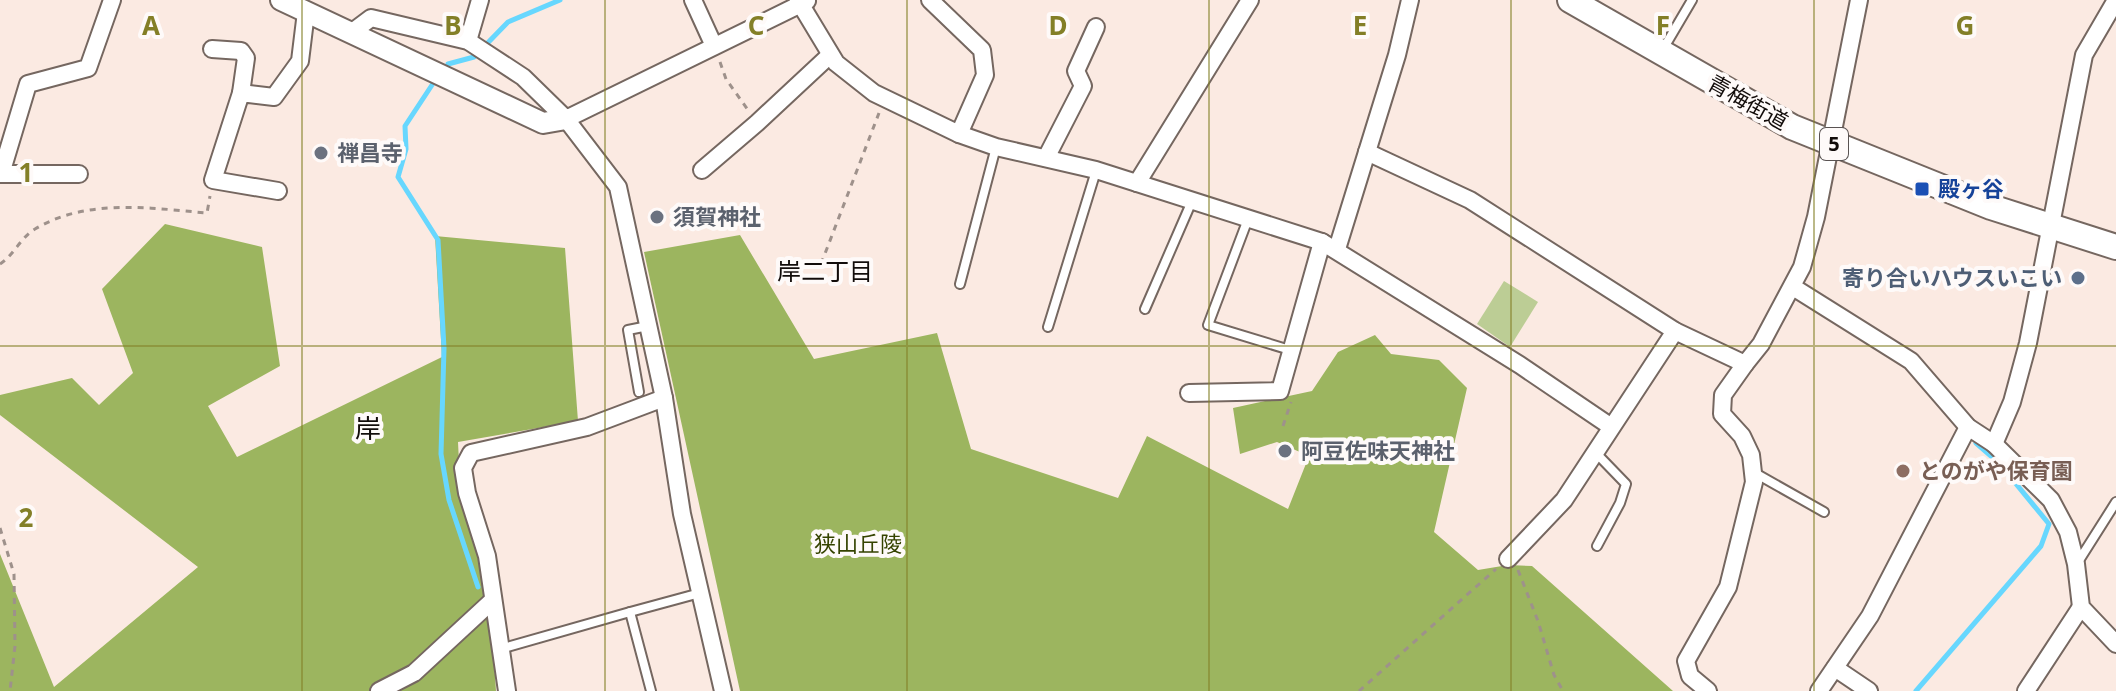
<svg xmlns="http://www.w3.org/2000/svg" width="2116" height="691" viewBox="0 0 2116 691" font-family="'Noto Sans','Noto Sans JP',sans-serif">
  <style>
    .green { fill: #bccd95 }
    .forest { fill: #9cb55f }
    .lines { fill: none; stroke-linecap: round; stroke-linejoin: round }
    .stream { stroke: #67d7fe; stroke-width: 5 }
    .service-casing { stroke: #756760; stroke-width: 12 }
    .minor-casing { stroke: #756760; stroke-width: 20 }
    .tertiary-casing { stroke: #756760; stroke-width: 24 }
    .primary-casing { stroke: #756760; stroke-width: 28 }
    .path { stroke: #9e918b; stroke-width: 3; stroke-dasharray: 6 6; stroke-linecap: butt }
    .service { stroke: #fff; stroke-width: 8 }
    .minor { stroke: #fff; stroke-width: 16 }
    .tertiary { stroke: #fff; stroke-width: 20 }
    .primary { stroke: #fff; stroke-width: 24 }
    .grid { fill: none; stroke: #837f27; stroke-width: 2; stroke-opacity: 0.55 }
    .worship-dot { fill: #6b7280; stroke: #fefaf9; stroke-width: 3 }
    .transit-dot { fill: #1a4fb4; stroke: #fefaf9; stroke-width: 3 }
    .service-dot { fill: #5c6f8a; stroke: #fefaf9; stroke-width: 3 }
    .education-dot { fill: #8d6e63; stroke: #fefaf9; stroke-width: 3 }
    .labels { text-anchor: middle; stroke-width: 8; stroke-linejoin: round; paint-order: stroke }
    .shield { fill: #fefaf9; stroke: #595352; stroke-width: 2 }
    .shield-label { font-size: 20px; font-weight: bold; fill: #120c0a }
    .street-label { font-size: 22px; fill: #120c0a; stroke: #fefaf9 }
    .worship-label { font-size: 22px; font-weight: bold; fill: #5b616d; stroke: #fefaf9; text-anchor: start }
    .transit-label { font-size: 22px; font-weight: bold; fill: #164399; stroke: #fefaf9; text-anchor: start }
    .service-label { font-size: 22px; font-weight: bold; fill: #4e5e75; stroke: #fefaf9; text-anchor: end }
    .education-label { font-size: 22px; font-weight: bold; fill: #785e54; stroke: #fefaf9; text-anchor: start }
    .park-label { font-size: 22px; fill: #354300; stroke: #fefaf9 }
    .neighbourhood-label { font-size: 24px; fill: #120c0a; stroke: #fefaf9 }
    .quarter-label { font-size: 26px; fill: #120c0a; stroke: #fefaf9 }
    .grid-label { font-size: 26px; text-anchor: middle; font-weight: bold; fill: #837f27; stroke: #fefaf9; stroke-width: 8; stroke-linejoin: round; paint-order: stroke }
  </style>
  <rect width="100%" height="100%" fill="#fbeae2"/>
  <path class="green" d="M1504 281 1538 302 1510 347 1477 324Z"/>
  <g class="forest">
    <path d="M165 224 262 247 280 366 208 406 237 457 442 357 435 236 565 248 578 421 458 442 460 482 491 613 496 691H0V554L54 687 198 567 0 415V395L72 378 99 405 133 373 102 289Z"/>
    <path d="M740 235 814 359 937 333 971 449 1118 498 1147 436 1288 509 1309 456 1277 442 1240 454 1233 408 1312 391 1338 352 1375 335 1391 354 1439 360 1467 388 1434 532 1478 570 1508 565 1532 566 1673 691H740L644 252Z"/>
  </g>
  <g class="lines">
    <g class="stream">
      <path d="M448 64 474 57 508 22 560 0"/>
      <path d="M432 85 405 126 406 149 398 177 438 240 444 348 441 454 449 500 478 587"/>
      <path d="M1916 691 2041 546 2049 524 1999 463 1976 443"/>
    </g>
    <g class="service-casing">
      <g id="service">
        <path d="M1662 51 1692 0"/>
        <path d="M1248 219 1208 325 1290 350"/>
        <path d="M960 284 996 147"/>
        <path d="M1145 309 1192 201"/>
        <path d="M1048 327 1096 171"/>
        <path d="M639 392 628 330 648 326"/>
        <path d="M1596 453 1626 484 1620 503 1597 546"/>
        <path d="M1755 473 1824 512"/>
        <path d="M2078 562 2116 502"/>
        <path d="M500 649 630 612"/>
        <path d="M651 691 630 612 700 593"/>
      </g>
    </g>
    <g class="minor-casing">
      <g id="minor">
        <path d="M693 0 714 46"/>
        <path d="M798 0 836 63 874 93 959 134 996 147 1096 170 1322 242 1520 365 1610 426"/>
        <path d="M930 0 982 50 985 75 959 134"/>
        <path d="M351 33 371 18 468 41 523 77 566 119 618 187 664 398 682 514 723 691"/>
        <path d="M468 41 480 0"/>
        <path d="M212 49 241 51 246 58 241 93"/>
        <path d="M566 119 807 1"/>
        <path d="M1367 152 1470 200 1675 331 1745 364 1761 344 1802 267 1816 217 1859 0"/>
        <path d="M1046 158 1083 86 1076 71 1096 27"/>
        <path d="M702 170 757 123 830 55"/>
        <path d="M79 174H1L28 84 88 68 112 0"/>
        <path d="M1137 183 1250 0"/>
        <path d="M278 191 213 180 241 93 274 97 300 61 306 12"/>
        <path d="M1337 249 1397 55 1410 0"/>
        <path d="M1793 287 1911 361 1968 427 1994 444 2051 500 2068 532 2076 564 2081 607 2116 644"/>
        <path d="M1189 393 1280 391 1322 242"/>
        <path d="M1994 444 2012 402 2028 343 2084 55 2116 0"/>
        <path d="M1508 559 1564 500 1675 331"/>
        <path d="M1835 668 1869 691"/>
        <path d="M379 691 414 673 493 600"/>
        <path d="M507 691 487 556 467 493 463 468 471 453 587 427 664 398"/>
        <path d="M1708 691 1690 676 1686 661 1728 587 1754 482 1751 455 1742 436 1722 414 1723 395 1745 364"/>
        <path d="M1819 691 1870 616 1968 427"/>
        <path d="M2026 691 2081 607"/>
      </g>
    </g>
    <g class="tertiary-casing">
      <path id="tertiary" d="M281 0 543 123 566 119"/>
    </g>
    <g class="primary-casing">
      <path id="primary" d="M1570 0 1792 127 1991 207 2116 247"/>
    </g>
    <g class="path">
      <path d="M720 62 726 79 748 110"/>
      <path d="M0 264C14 255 21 237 35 229 87 198 150 208 207 213L210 196"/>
      <path d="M821 264 879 113"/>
      <path d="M1283 426 1291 402"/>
      <path d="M0 528 14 574 15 646 10 691"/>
      <path d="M1518 570 1538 621 1554 675 1563 691"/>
      <path d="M1359 691 1496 569"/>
    </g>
    <use href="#service" class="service"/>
    <use href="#minor" class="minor"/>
    <use href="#tertiary" class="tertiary"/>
    <use href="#primary" class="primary"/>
  </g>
  <path class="grid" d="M302 0V691M605 0V691M907 0V691M1209 0V691M1511 0V691M1814 0V691M0 346H2116"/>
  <g class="worship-dot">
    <circle cx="321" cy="153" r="8"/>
    <circle cx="657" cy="217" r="8"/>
    <circle cx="1285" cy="451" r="8"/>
  </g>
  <rect class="transit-dot" x="1914" y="181" width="16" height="16" rx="4"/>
  <circle class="service-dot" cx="2078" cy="278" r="8"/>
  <circle class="education-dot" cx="1903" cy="471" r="8"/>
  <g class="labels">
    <rect class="shield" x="1820" y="128" width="28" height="32" rx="6"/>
    <g class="shield-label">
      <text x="1834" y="151">5</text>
    </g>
    <g class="street-label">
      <text transform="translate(1748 102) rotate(29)" y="8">青梅街道</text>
    </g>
    <g class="worship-label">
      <text x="337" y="161">禅昌寺</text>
      <text x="673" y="225">須賀神社</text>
      <text x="1301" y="459">阿豆佐味天神社</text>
    </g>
    <g class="transit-label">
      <text x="1938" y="197">殿ヶ谷</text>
    </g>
    <g class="service-label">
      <text x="2062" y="286">寄り合いハウスいこい</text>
    </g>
    <g class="education-label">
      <text x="1919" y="479">とのがや保育園</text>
    </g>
    <g class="park-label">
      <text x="858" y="552">狭山丘陵</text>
    </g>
    <g class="neighbourhood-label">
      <text x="825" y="280">岸二丁目</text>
    </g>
    <g class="quarter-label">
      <text x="368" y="438">岸</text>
    </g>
  </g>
  <g class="grid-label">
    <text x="151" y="35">A</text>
    <text x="453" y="35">B</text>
    <text x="756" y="35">C</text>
    <text x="1058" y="35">D</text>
    <text x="1360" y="35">E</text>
    <text x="1663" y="35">F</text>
    <text x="1965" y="35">G</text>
    <text x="26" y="182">1</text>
    <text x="26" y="527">2</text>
  </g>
</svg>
